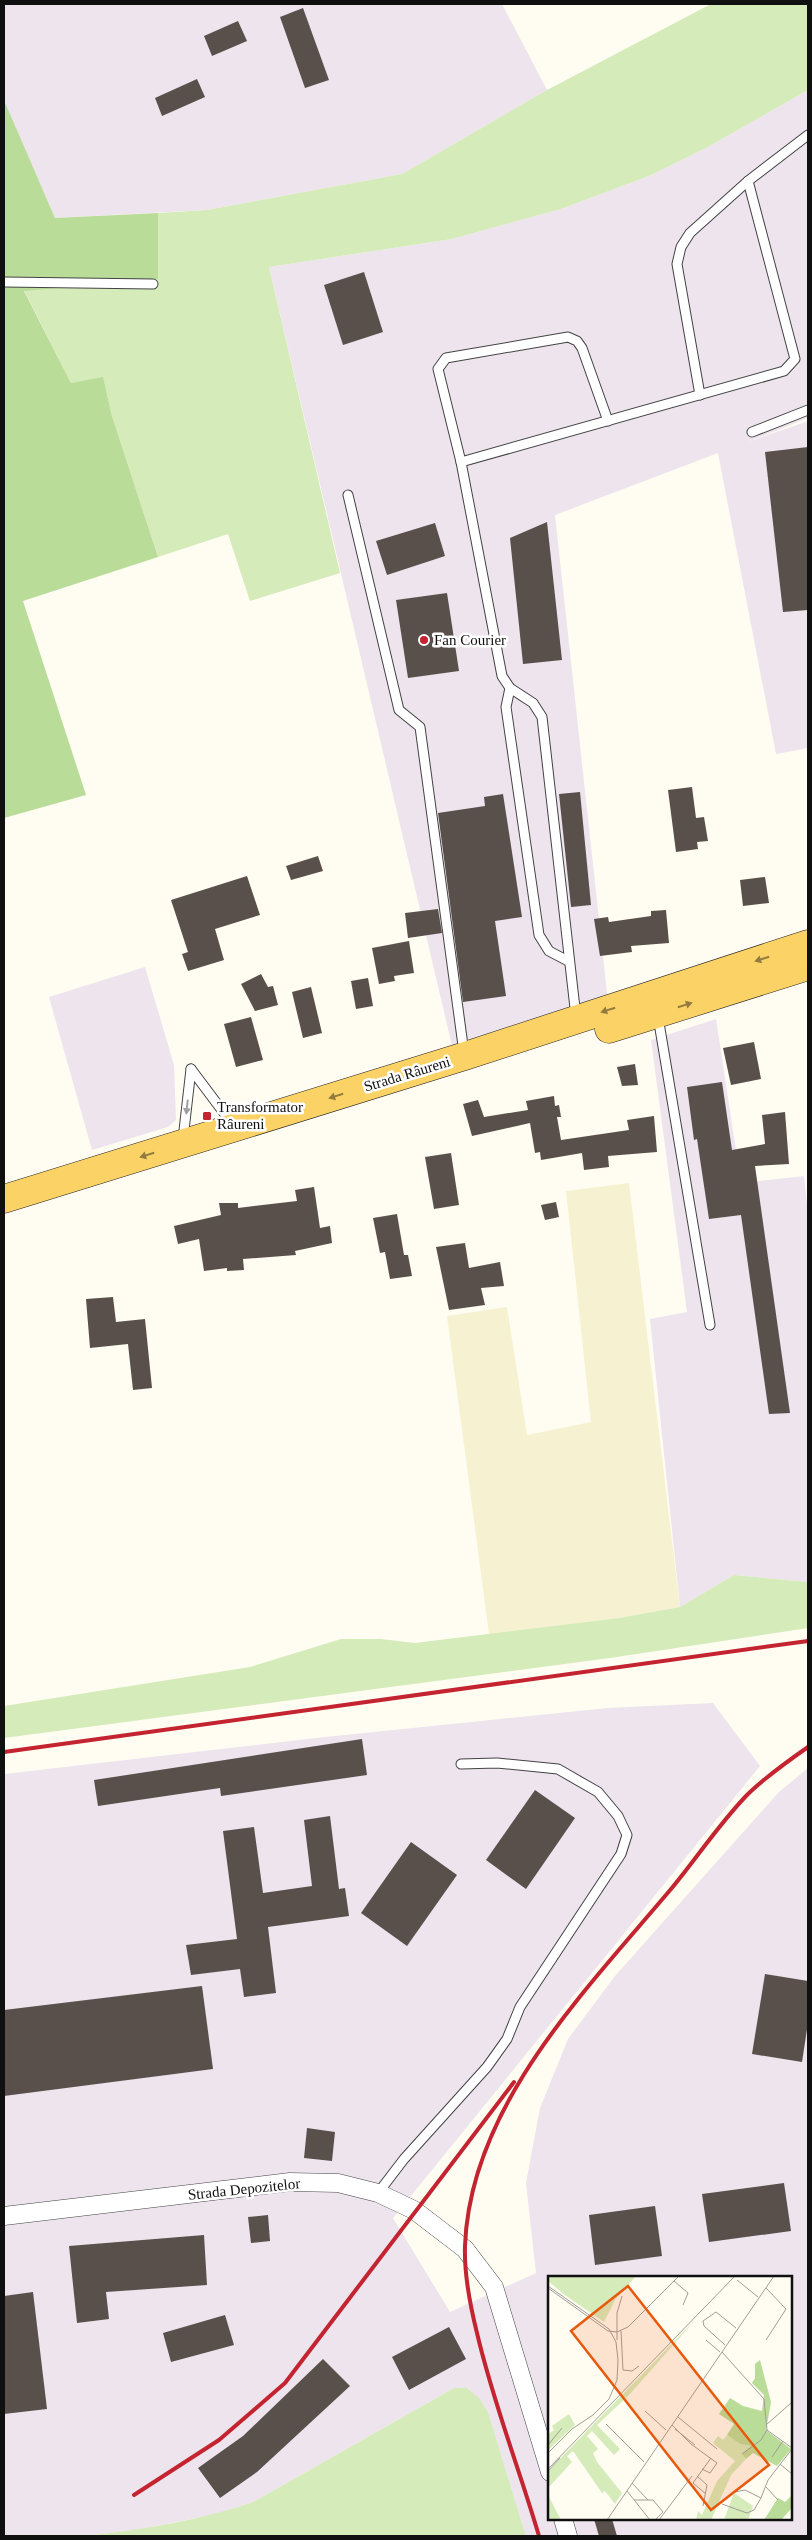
<svg xmlns="http://www.w3.org/2000/svg" width="812" height="2540" viewBox="0 0 812 2540" font-family="'Times New Roman',serif">
  <style>
    .industrial { fill: #ede4ee; fill-rule: evenodd }
    .farmland { fill: #f6f2d1 }
    .green { fill: #d5ebba }
    .forest { fill: #b9dc99 }
    .building { fill: #59504c }
    .lines { fill: none; stroke-linecap: round; stroke-linejoin: round }
    .lane-casing { stroke: #434343; stroke-width: 11 }
    .street-casing { stroke: #434343; stroke-width: 19 }
    .primary-casing { stroke: #212121; stroke-width: 29 }
    .lane { stroke: #fff; stroke-width: 9 }
    .street { stroke: #fff; stroke-width: 18 }
    .primary { stroke: #fbd266; stroke-width: 28 }
    .rail { stroke: #c42330; stroke-width: 4 }
    .oneway { fill: #917b3f }
    .oneway2 { fill: #9f9f9f }
    .poi-dot { fill: #c42330; stroke: #fff; stroke-width: 2 }
    .labels { text-anchor: middle; stroke-width: 5; stroke-linejoin: round; paint-order: stroke }
    .poi-label { font-size: 15px; fill: #101010; stroke: #fff; text-anchor: start }
    .street-label { font-size: 15px; fill: #101010; stroke: #fff }
    .inset-road { fill: none; stroke: #9f9e98; stroke-width: 1 }
    .view { fill: #e8590c; fill-opacity: 0.15; stroke: #e8590c; stroke-width: 2.5 }
    .inset-edge { fill: none; stroke: #101010; stroke-width: 2.5 }
  </style>
  <rect width="100%" height="100%" fill="#fffcf2"/>
  <g class="industrial">
    <path d="M4 4H502L547 90 402 174 207 210 55 218 4 100Z"/>
    <path d="M808 90V418L748 442 808 421V748L776 754 718 453 555 515 608 1002 453 1050 269 267 452 239 561 209 649 176 708 147Z"/>
    <path d="M145 967 174 1065 176 1120 168 1127 92 1150 49 997Z"/>
    <path d="M716 1019 741 1183 804 1176 808 1214V1582L734 1575 680 1607 650 1319 687 1312 651 1040Z"/>
    <path d="M713 1703 760 1766 393 2218 450 2312 536 2273 526 2183 540 2108 568 2039 615 1976 779 1792 808 1768V2536H526L488 2412 468 2388H454L253 2502 217 2514 141 2529 86 2536H4V1774L325 1737 608 1708ZM550 2278H791V2519H550Z"/>
  </g>
  <path class="farmland" d="M629 1183 680 1607 619 1618 489 1634 447 1316 507 1307 527 1435 591 1422 566 1191Z"/>
  <g class="green">
    <path d="M711 4H808V90L708 147 649 176 561 209 452 239 269 267 340 573 250 601 228 534 158 557 112 416 103 378 71 383 24 290 158 279V213L207 210 402 174 547 90Z"/>
    <path d="M734 1575 808 1582V1628L610 1658 4 1738V1706L250 1667 341 1639H381L415 1643 619 1618 680 1607Z"/>
    <path d="M454 2388H467L479 2398 488 2412 526 2536H86C143 2529 199 2521 253 2502Z"/>
  </g>
  <path class="forest" d="M4 100 55 218 158 213V279L24 291 71 383 103 377 112 416 158 557 23 601 86 795 4 818Z"/>
  <g class="building">
    <path d="M303 8 329 80 305 88 280 17Z"/>
    <path d="M238 21 247 41 212 56 204 36Z"/>
    <path d="M197 79 205 97 162 116 155 98Z"/>
    <path d="M364 272 383 332 343 345 324 285Z"/>
    <path d="M808 447V610L783 612 765 452Z"/>
    <path d="M547 522 562 660 523 664 510 538Z"/>
    <path d="M435 523 445 556 387 575 376 541Z"/>
    <path d="M447 593 459 671 408 678 396 600Z"/>
    <path d="M692 787 696 818 704 817 708 841 697 842 698 849 676 852 668 790Z"/>
    <path d="M580 792 591 905 571 907 559 794Z"/>
    <path d="M503 794 522 917 495 921 506 996 463 1002 438 813 485 806 484 797Z"/>
    <path d="M318 856 323 871 291 880 286 866Z"/>
    <path d="M247 876 260 915 215 929 224 960 188 971 182 954 188 952 171 900Z"/>
    <path d="M765 877 769 903 743 906 740 880Z"/>
    <path d="M438 909 442 933 408 938 405 913Z"/>
    <path d="M666 910 669 943 631 946 632 952 600 956 594 919 608 917 609 922 651 916V911Z"/>
    <path d="M409 941 414 973 394 976 395 981 379 984 372 948Z"/>
    <path d="M261 974 268 987 273 986 278 1005 255 1011 241 984Z"/>
    <path d="M368 978 373 1006 356 1009 351 981Z"/>
    <path d="M311 987 322 1033 303 1038 292 992Z"/>
    <path d="M251 1017 263 1060 236 1067 224 1024Z"/>
    <path d="M754 1042 761 1079 731 1085 723 1048Z"/>
    <path d="M635 1064 638 1085 622 1086 617 1067Z"/>
    <path d="M722 1082 732 1150 765 1144 762 1115 785 1112 789 1164 755 1166 790 1413 769 1414 741 1215 709 1219 697 1139 694 1140 687 1087Z"/>
    <path d="M554 1096 555 1106 559 1105 561 1117H557L561 1140 629 1130 627 1120 654 1116 657 1152 608 1156 609 1167 584 1170 582 1153 541 1160 540 1152 535 1153 530 1123 472 1136 463 1104 478 1100 484 1117 528 1110 526 1101Z"/>
    <path d="M451 1153 459 1205 434 1209 425 1157Z"/>
    <path d="M314 1187 320 1228 330 1226 332 1243 295 1251 296 1255 243 1259 244 1270 227 1271V1268L204 1271 199 1239 178 1244 174 1226 221 1215 219 1203H238V1208L297 1201 295 1190Z"/>
    <path d="M556 1202 559 1217 545 1220 541 1205Z"/>
    <path d="M397 1214 404 1255H408L412 1276 390 1279 385 1252 380 1253 373 1218Z"/>
    <path d="M465 1243 469 1268 500 1262 504 1286 481 1288 485 1305 449 1310 436 1247Z"/>
    <path d="M113 1297 116 1322 145 1319 152 1388 133 1390 128 1344 90 1348 86 1299Z"/>
    <path d="M362 1739 367 1775 221 1796 220 1788 98 1806 94 1780Z"/>
    <path d="M535 1790 575 1818 526 1889 486 1860Z"/>
    <path d="M330 1816 339 1889 345 1888 349 1916 268 1927 276 1993 244 1997 240 1969 191 1975 186 1945 237 1939 223 1831 254 1827 263 1893 312 1886 304 1820Z"/>
    <path d="M411 1842 457 1875 407 1946 361 1913Z"/>
    <path d="M765 1974 808 1981V2023L802 2062 752 2054Z"/>
    <path d="M202 1986 213 2069 4 2096V2010Z"/>
    <path d="M307 2128 335 2132 332 2161 304 2158Z"/>
    <path d="M784 2183 791 2231 709 2242 702 2194Z"/>
    <path d="M655 2206 662 2256 595 2265 589 2215Z"/>
    <path d="M268 2215 270 2241 251 2243 248 2217Z"/>
    <path d="M204 2235 207 2285 106 2292 109 2319 77 2323 69 2246Z"/>
    <path d="M33 2292 47 2409 4 2414V2296Z"/>
    <path d="M225 2315 234 2345 171 2362 163 2333Z"/>
    <path d="M449 2327 466 2359 409 2390 392 2357Z"/>
    <path d="M323 2359 350 2386 257 2472 220 2498 198 2468 243 2436Z"/>
    <path d="M594 2519H612L617 2536H599Z"/>
  </g>
  <g class="lines">
    <g class="lane-casing">
      <g id="lane">
        <path d="M4 282 153 284"/>
        <path d="M700 395 677 264 681 247 690 233 748 181 808 135"/>
        <path d="M752 432 808 410"/>
        <path d="M461 462 784 371 795 359 748 181"/>
        <path d="M348 495 399 710 420 727 464 1053"/>
        <path d="M510 688 506 707 539 935 549 951 568 961"/>
        <path d="M576 1017 542 717 533 703 510 688 502 676 461 462 438 369 446 358 568 337 577 341 582 348 608 421"/>
        <path d="M658 1017 710 1325"/>
        <path d="M191 1069 233 1125"/>
        <path d="M183 1139 191 1069"/>
        <path d="M378 2193 404 2159 487 2067 507 2039 520 2007 621 1854 627 1835 618 1816 598 1792 558 1769 497 1763 461 1764"/>
      </g>
    </g>
    <g class="street-casing">
      <g id="street">
        <path d="M4 2216 290 2182 338 2183 378 2193 414 2210 465 2249 494 2287 550 2472"/>
        <path d="M563 2519 568 2536"/>
      </g>
    </g>
    <g class="primary-casing">
      <g id="primary">
        <path d="M609 1029 808 966"/>
        <path d="M4 1199 465 1056 808 944"/>
      </g>
    </g>
    <use href="#lane" class="lane"/>
    <use href="#street" class="street"/>
    <use href="#primary" class="primary"/>
    <g class="rail">
      <path d="M4 1752 808 1641"/>
      <path d="M134 2495 219 2440 285 2383 514 2082"/>
      <path d="M539 2536C519 2468 493 2402 477 2333 470 2305 464 2275 465 2246 470 2106 586 1990 671 1889 696 1859 719 1824 747 1795 764 1778 788 1761 808 1747"/>
    </g>
  </g>
  <defs><path id="oneway-solid" d="M-6-.8H1V-3.2L6.5 0L1 3.2V.8H-6Z" transform="scale(1.25)"/></defs>
  <g class="oneway">
    <use href="#oneway-solid" transform="translate(762 959) rotate(162)"/>
    <use href="#oneway-solid" transform="translate(685 1005) rotate(-18)"/>
    <use href="#oneway-solid" transform="translate(608 1010) rotate(162)"/>
    <use href="#oneway-solid" transform="translate(336 1096) rotate(163)"/>
    <use href="#oneway-solid" transform="translate(147 1155) rotate(163)"/>
  </g>
  <use class="oneway2" href="#oneway-solid" transform="translate(187 1107) rotate(96)"/>
  <g class="poi-dot">
    <circle cx="424" cy="640" r="5"/>
    <rect x="202" y="1111" width="10" height="10" rx="2.5"/>
  </g>
  <g class="labels">
    <g class="poi-label">
      <text x="434" y="645">Fan Courier</text>
      <text x="217" y="1112">Transformator<tspan x="217" dy="17">Râureni</tspan></text>
    </g>
    <g class="street-label">
      <text transform="translate(407 1074) rotate(-17)" y="5">Strada Râureni</text>
      <text transform="translate(244 2189) rotate(-6)" y="5">Strada Depozitelor</text>
    </g>
  </g>
  <g transform="translate(548 2276)">
    <rect width="244" height="244" fill="#fffcf2"/>
    <path d="M0 0H88L67 24 56 46 17 19 0 5ZM148 43 82 118 49 149 72 173 66 179 44 155 39 160 50 173 45 177 49 186 74 217 67 228 57 215 54 217 25 175 19 180 24 186 0 212V195ZM21 138 27 149 0 174V158L6 154 4 150ZM179 159 192 168 203 170 194 178 198 183 183 199 163 244H148L150 235 154 239 169 205 187 185 165 167 170 160 175 164ZM186 217 205 230 200 244H176ZM0 219 13 244H0Z" fill="#d5ebba"/>
    <path d="M212 84 223 126 218 154 243 173 229 190 205 177 198 183 194 178 203 170 192 168 179 159 186 148 171 138 182 122 195 130 214 135 216 119 204 107 207 102V88ZM244 219 243 233 233 244H216L230 222 237 226Z" fill="#b9dc99"/>
    <path class="inset-road" d="M189 4 210 21M126 5 140 17 135 29M0 10 61 53 68 66 70 84 69 104 61 123 45 139 24 153 0 177M0 12 60 55 69 56 80 51 131 0M218 12 238 33 218 64M73 55 75 94 84 95 91 90M69 64V37L74 20M158 64 172 76M177 69 156 50 155 45 168 36 188 52M174 76 216 123 219 154 244 172M97 135 118 154M130 141 169 173M58 148 96 186M124 149 143 168 169 187 162 197 154 193M218 149 243 127M127 153 147 169M0 169 14 152M194 178 213 164 219 154M224 181 235 165M232 188 244 198M0 193 187 0M0 195 12 182M149 200 159 209 155 230M84 207 100 224M218 211 230 224M79 215 102 244M187 216 197 214 213 222 220 204 244 173M158 218 145 207 163 182M86 224H105L115 236 107 244M174 228 199 237 206 234 213 222M59 244 226 0M111 244 144 200"/>
    <path class="view" d="M80 10 221 189 163 234 23 55Z"/>
    <rect width="244" height="244" class="inset-edge"/>
  </g>
  <rect width="812" height="2540" fill="none" stroke="#101010" stroke-width="10"/>
</svg>
